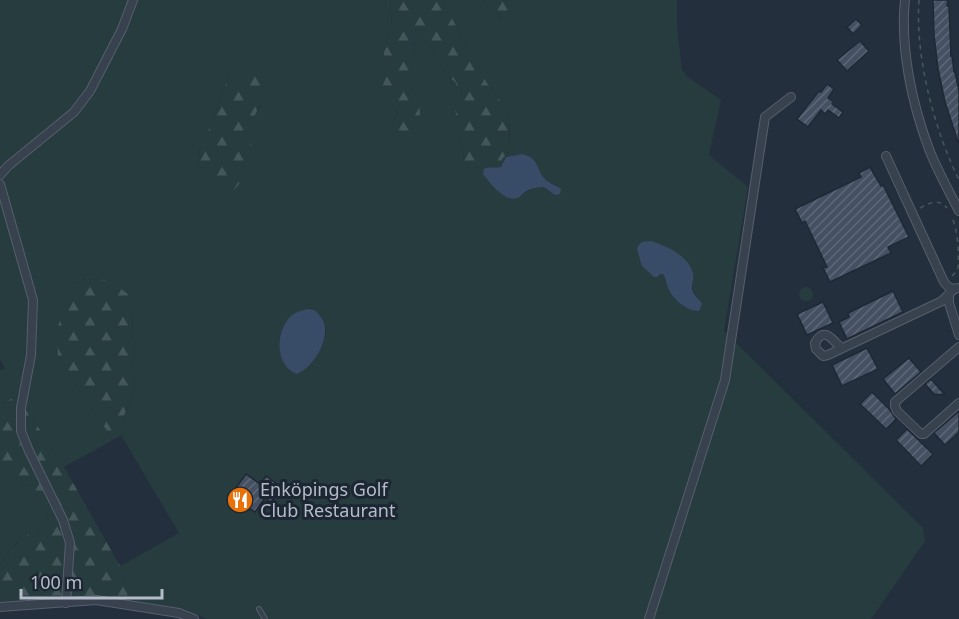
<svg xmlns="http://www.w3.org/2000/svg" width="959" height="619" viewBox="0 0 959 619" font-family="'Noto Sans',sans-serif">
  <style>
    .green { fill: #263c3f; fill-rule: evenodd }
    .forest { fill: url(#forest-firs) }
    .water { fill: #394c67 }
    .building { fill: url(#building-hatch); stroke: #1f2835; stroke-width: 1.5 }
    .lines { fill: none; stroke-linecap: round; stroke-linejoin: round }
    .lane-casing { stroke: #565f6c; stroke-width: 6 }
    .street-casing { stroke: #565f6c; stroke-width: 10 }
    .path { stroke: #44595c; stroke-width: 1.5; stroke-dasharray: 4.5 4.5; stroke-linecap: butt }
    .lane { stroke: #38414e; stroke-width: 4 }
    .street { stroke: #38414e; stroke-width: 8 }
    .labels { text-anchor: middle; stroke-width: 6; stroke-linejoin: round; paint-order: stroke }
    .poi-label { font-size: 18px; fill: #b4bcc9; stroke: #1d2633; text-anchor: start }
  </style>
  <defs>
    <pattern id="forest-firs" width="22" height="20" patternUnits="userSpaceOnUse" patternTransform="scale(1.5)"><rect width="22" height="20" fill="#263c3f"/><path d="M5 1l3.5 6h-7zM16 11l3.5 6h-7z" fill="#435659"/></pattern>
    <pattern id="building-hatch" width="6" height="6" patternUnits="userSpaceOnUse" patternTransform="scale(1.5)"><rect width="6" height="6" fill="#455162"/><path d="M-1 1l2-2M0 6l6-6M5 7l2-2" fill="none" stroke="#5d6877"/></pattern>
  </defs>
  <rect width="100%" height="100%" fill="#242f3e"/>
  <g class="green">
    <path d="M0 0H390L392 25 388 37 385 79 380 93 391 103 398 113 392 122 419 100 413 93 412 81V67L414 52 415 31 418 28 446 74 456 83 457 94 455 110 459 126V139L463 151 464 163 472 169 487 165 495 164 509 152 510 122 501 102 487 83 470 54 453 20 439 0H483L501 20 512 3 511 0H677V27L682 70 688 77 721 100 709 155 748 187 724 331 923 528 925 541 871 619H207L185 609 129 600 120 566 179 533 121 435 124 416 135 385 132 366 136 348 132 335 133 309 105 280 84 279 76 284 58 357 113 440 64 467 18 396 0 404V370L5 369 0 359ZM228 78 264 88 260 107 250 122 252 141 244 168 208 185C203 177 198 169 198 159 198 147 206 138 210 127 216 111 222 94 228 78ZM522 154C536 157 537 167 543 177 546 181 552 184 557 186L550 192 544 186C534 187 526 191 518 198L493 167 497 169 501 167 506 157ZM693 271C695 285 688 287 699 298L686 308 669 291 663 274H660ZM307 309C318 310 325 321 326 331 326 336 323 342 322 347L285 364C273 340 281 317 307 309Z"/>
    <circle cx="806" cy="294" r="7"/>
    <path d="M0 472C7 481 19 479 28 487 39 497 58 521 37 532 33 535 28 535 24 537 16 541 6 558 0 565Z"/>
  </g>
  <g class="forest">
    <path d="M390 0H439L453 20 470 54 487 83 501 102 510 122 509 132V151L498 164 487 165 472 169 464 163 463 151 459 139V126L455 110 457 94 456 83 446 74 418 28 415 31 414 52 412 67V81L413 93 419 100 420 114 416 128 409 139 401 145 391 141 387 133 398 113 391 103 380 93 385 79 384 52 392 25Z"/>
    <path d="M483 0H511L512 3 509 15 501 20Z"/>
    <path d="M242 74C246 74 254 75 257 77 274 86 257 112 250 123L252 141 240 183 232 192 218 191 208 185 200 173 198 158 201 145 209 129 228 78Z"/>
    <path d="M85 279 105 280 116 285 129 295 133 309 132 335 136 348 132 366 135 385 124 416 121 435 113 440 58 357 57 330 63 308 69 290 76 284Z"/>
    <path d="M18 396 64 467 120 566 129 600 97 597 0 603V565L22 537 38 532 45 524 47 514 37 496 25 484 4 477 0 472V404Z"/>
  </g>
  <g class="water">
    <path d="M522 154C539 158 536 168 544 178 548 183 556 185 561 189L560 194 555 195 544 187C538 187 531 188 525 192 523 193 521 196 518 198 505 203 489 182 483 174L484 169C491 166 495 169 501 167L506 157Z"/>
    <path d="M651 241C666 246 688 255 693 273 695 279 690 286 693 292 695 296 699 299 702 304L699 311C686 311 673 299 668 288 666 283 666 279 663 274H660L657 277H654L642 266 637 249 638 246 642 242Z"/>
    <path d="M307 309C315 309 318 312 322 319 333 336 313 368 297 374 275 366 275 332 290 317 295 312 301 311 307 309Z"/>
  </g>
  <g class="building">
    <path d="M933 0H948L947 6H949L951 56 952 55 954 72H955L959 91V141L958 142 945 102 938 69 934 35Z"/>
    <path d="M856 19 862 25 853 34 847 27Z"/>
    <path d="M860 41 869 51 847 71 837 60Z"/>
    <path d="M827 84 834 89 828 98 834 102 832 104 843 112 839 118 828 110 825 114 821 110 808 127 797 119 819 91 821 92Z"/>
    <path d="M870 167 881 186 883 185 909 237 888 247 891 253 830 282 823 268 827 267 805 221 802 223 795 209 861 177 859 173Z"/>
    <path d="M893 291 903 312 847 339 839 322 849 317 848 313Z"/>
    <path d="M823 302 833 323 807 335 797 314Z"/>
    <path d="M867 348 878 369 842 386 832 365Z"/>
    <path d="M909 358 921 372 895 394 883 379Z"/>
    <path d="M931 379 945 395 934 394 925 384Z"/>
    <path d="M872 392 890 410 896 419 886 429 860 404Z"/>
    <path d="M959 411V432L945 445 934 433Z"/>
    <path d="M907 429 933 454 921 466 896 440Z"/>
    <path d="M246 474 260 484 266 476 282 488 271 502 265 498 255 512 245 506 241 511 227 500Z"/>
  </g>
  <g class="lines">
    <g class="lane-casing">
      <path id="lane" d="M259 609 265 619"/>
    </g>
    <g class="street-casing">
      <g id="street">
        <path d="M905 0C900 48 912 104 929 149 937 170 949 191 959 211"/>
        <path d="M886 156 944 282C948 287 951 290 958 288"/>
        <path d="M0 175 8 166 74 112 90 91 122 29 133 0"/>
        <path d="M0 184 33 300 31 355 21 408V431L29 451 63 520 70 543 66 603"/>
        <path d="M949 294V303L959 335"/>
        <path d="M959 347 895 402V406L897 411 921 434H924L959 403"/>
        <path d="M841 348C832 339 824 326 815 343L816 349 823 356 828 355 942 301 954 289"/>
        <path d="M0 607 96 600 179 613 194 619"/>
        <path d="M649 619 725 380 765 117 791 97"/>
      </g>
    </g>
    <g class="path">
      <path d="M919 0C915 57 934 129 959 180"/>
      <path d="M920 208C930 203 938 198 947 208"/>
      <path d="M952 276C955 273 957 271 958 267 959 255 958 229 952 218"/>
    </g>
    <use href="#lane" class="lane"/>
    <use href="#street" class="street"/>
  </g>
  <defs>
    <g id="restaurant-disc" transform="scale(1.35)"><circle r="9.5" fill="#e8710a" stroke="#1d2633"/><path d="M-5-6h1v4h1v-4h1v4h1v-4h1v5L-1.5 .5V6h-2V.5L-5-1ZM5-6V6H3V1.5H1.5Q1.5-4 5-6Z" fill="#fff"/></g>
  </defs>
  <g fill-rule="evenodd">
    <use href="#restaurant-disc" x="240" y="500"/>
  </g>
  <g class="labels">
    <g class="poi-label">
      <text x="260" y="496">Enköpings Golf<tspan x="260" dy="21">Club Restaurant</tspan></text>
    </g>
  </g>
  <path d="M21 589v9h141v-9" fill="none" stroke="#b4bcc9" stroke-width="3"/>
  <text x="30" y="589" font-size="18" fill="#b4bcc9" stroke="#1d2633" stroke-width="4.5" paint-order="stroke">100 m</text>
</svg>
